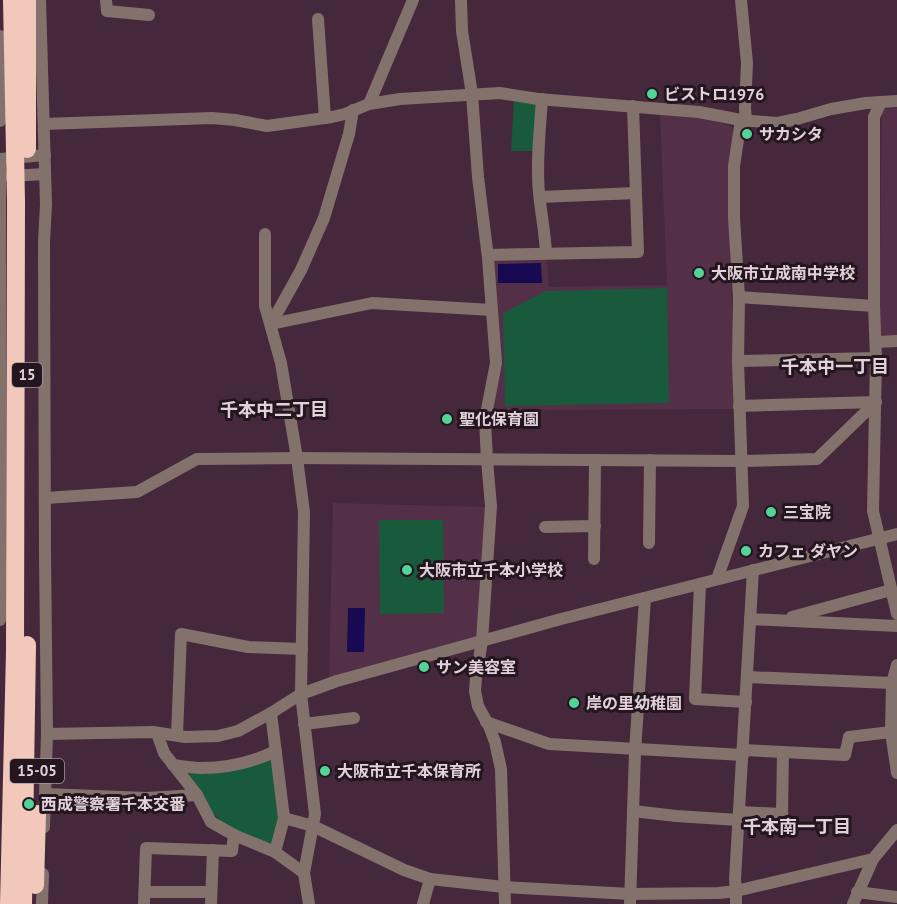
<svg xmlns="http://www.w3.org/2000/svg" width="897" height="904" viewBox="0 0 897 904" font-family="'PT Sans','Noto Sans JP',sans-serif">
  <style>
    .built { fill: #533048 }
    .green { fill: #19593c }
    .water { fill: #170a53 }
    .lines { fill: none; stroke-linecap: round; stroke-linejoin: round }
    .minor { stroke: #83726c; stroke-width: 12 }
    .tertiary { stroke: #83726c; stroke-width: 12 }
    .motorway-bridge { stroke: #f2c8ba; stroke-width: 18 }
    .poi-dot { fill: #54d396; stroke: #23161f; stroke-width: 2 }
    .labels { text-anchor: middle; stroke-width: 6; stroke-linejoin: round; paint-order: stroke }
    .shield { fill: #23161f; stroke: #a998a3; stroke-width: 1.5 }
    .shield-label { font-size: 15px; font-weight: bold; fill: #e2d0db }
    .poi-label { font-size: 16px; font-weight: bold; fill: #e2d0db; stroke: #23161f; text-anchor: start }
    .neighbourhood-label { font-size: 18px; font-weight: bold; fill: #e2d0db; stroke: #23161f }
  </style>
  <rect width="100%" height="100%" fill="#45283c"/>
  <g class="built">
    <path d="M897 108V335H884L879 332 882 109Z"/>
    <path d="M660 114 697 116 731 126 734 132 728 167 735 409 492 410 502 366 491 260 547 257 549 287 667 285Z"/>
    <path d="M333 503 486 507 478 633 474 638 329 680Z"/>
  </g>
  <g class="green">
    <path d="M514 99 536 102 534 151H511Z"/>
    <path d="M667 288 669 403 505 406 503 313 546 291Z"/>
    <path d="M379 520H443L444 613 380 614Z"/>
    <path d="M272 760 280 813 274 844 270 846 224 824 208 808 185 776 188 771 222 773Z"/>
  </g>
  <g class="water">
    <path d="M541 263 542 283H498V264Z"/>
    <path d="M348 608H365L364 652H347Z"/>
  </g>
  <g class="lines">
    <g class="minor">
      <path d="M106 0 107 11 149 15"/>
      <path d="M461 0 462 31 472 94 478 177 488 258 496 363 485 420 487 460 491 506 482 641 476 678 475 691 478 706 489 726 495 742 501 769 505 904"/>
      <path d="M741 0 747 63 745 108 746 121"/>
      <path d="M318 19 325 118"/>
      <path d="M542 99C540 130 536 162 539 193 541 213 545 233 546 253"/>
      <path d="M881 102 874 117V306L876 358 873 511 897 614"/>
      <path d="M369 104 413 0"/>
      <path d="M44 124 212 118 235 120 267 126 332 117 345 114 369 104 400 99 500 93 538 99 699 112 741 120 777 123 797 119 831 109 866 103 897 101"/>
      <path d="M540 197 636 193"/>
      <path d="M265 234V306L281 363 297 458 304 512 301 694 315 814 304 873 309 904"/>
      <path d="M488 255 638 252 633 106"/>
      <path d="M739 297 874 306"/>
      <path d="M271 324 301 270 324 218 349 134 353 110"/>
      <path d="M271 324 372 303 492 310"/>
      <path d="M876 342 897 341"/>
      <path d="M738 361 876 358"/>
      <path d="M739 406 876 402"/>
      <path d="M45 498 137 492 197 459 297 458 742 461 817 459 876 402"/>
      <path d="M545 527 595 526"/>
      <path d="M649 543 650 460"/>
      <path d="M594 559 595 460"/>
      <path d="M753 570 735 879 736 891 873 859 897 830"/>
      <path d="M717 579 743 506 738 361 739 297 734 218V166L741 120"/>
      <path d="M700 584 695 699 746 702"/>
      <path d="M792 617 891 590"/>
      <path d="M750 619 897 626"/>
      <path d="M897 665 892 683 891 732 897 773"/>
      <path d="M747 677 892 683"/>
      <path d="M271 713 284 818 275 852 304 873"/>
      <path d="M486 722 549 744 743 755"/>
      <path d="M304 724 354 718"/>
      <path d="M157 733 164 753 197 795 211 822 234 835 275 852"/>
      <path d="M47 734 153 732 185 737 218 736 238 731 271 713 301 694 337 681 561 619 897 534"/>
      <path d="M177 735 181 634 248 647 302 649"/>
      <path d="M743 750 845 755 849 737 891 732"/>
      <path d="M173 765C182 766 192 768 201 768 227 768 253 762 276 751"/>
      <path d="M45 794 147 798 197 795"/>
      <path d="M633 811 676 816 739 820"/>
      <path d="M740 812 782 814 783 752"/>
      <path d="M284 818 313 826 404 870 430 879 504 887 630 894 719 893 736 891V904"/>
      <path d="M145 892H211"/>
      <path d="M857 892 897 897"/>
      <path d="M144 904 146 848 232 851 234 835"/>
      <path d="M211 904 213 850"/>
      <path d="M630 904 635 752 645 598"/>
      <path d="M853 904 873 859"/>
    </g>
    <g class="tertiary">
      <path d="M40 0 46 204 44 242 45 555 47 734 44 827"/>
      <path d="M0 36V121"/>
      <path d="M0 159 45 155"/>
      <path d="M0 166V620"/>
      <path d="M10 176 45 174"/>
      <path d="M42 904 43 874"/>
      <path d="M423 904 430 879"/>
    </g>
    <g class="motorway-bridge">
      <path d="M27 0V149"/>
      <path d="M35 885 37 814"/>
      <path d="M9 904 15 652 16 201 12 0"/>
      <path d="M23 904 27 645"/>
    </g>
  </g>
  <g class="poi-dot">
    <circle cx="652" cy="94" r="6"/>
    <circle cx="747" cy="134" r="6"/>
    <circle cx="699" cy="273" r="6"/>
    <circle cx="447" cy="419" r="6"/>
    <circle cx="771" cy="512" r="6"/>
    <circle cx="746" cy="551" r="6"/>
    <circle cx="407" cy="570" r="6"/>
    <circle cx="424" cy="667" r="6"/>
    <circle cx="574" cy="703" r="6"/>
    <circle cx="325" cy="771" r="6"/>
    <circle cx="29" cy="804" r="6"/>
  </g>
  <g class="labels">
    <g class="shield">
      <rect x="12" y="363" width="30" height="24" rx="4.5"/>
      <rect x="10" y="759" width="54" height="24" rx="4.5"/>
    </g>
    <g class="shield-label">
      <text x="27" y="380">15</text>
      <text x="37" y="776">15-05</text>
    </g>
    <g class="poi-label">
      <text x="664" y="100">ビストロ1976</text>
      <text x="759" y="140">サカシタ</text>
      <text x="711" y="279">大阪市立成南中学校</text>
      <text x="459" y="425">聖化保育園</text>
      <text x="783" y="518">三宝院</text>
      <text x="758" y="557">カフェ ダヤン</text>
      <text x="419" y="576">大阪市立千本小学校</text>
      <text x="436" y="673">サン美容室</text>
      <text x="586" y="709">岸の里幼稚園</text>
      <text x="337" y="777">大阪市立千本保育所</text>
      <text x="41" y="810">西成警察署千本交番</text>
    </g>
    <g class="neighbourhood-label">
      <text x="835" y="373">千本中一丁目</text>
      <text x="274" y="416">千本中二丁目</text>
      <text x="797" y="833">千本南一丁目</text>
    </g>
  </g>
</svg>
